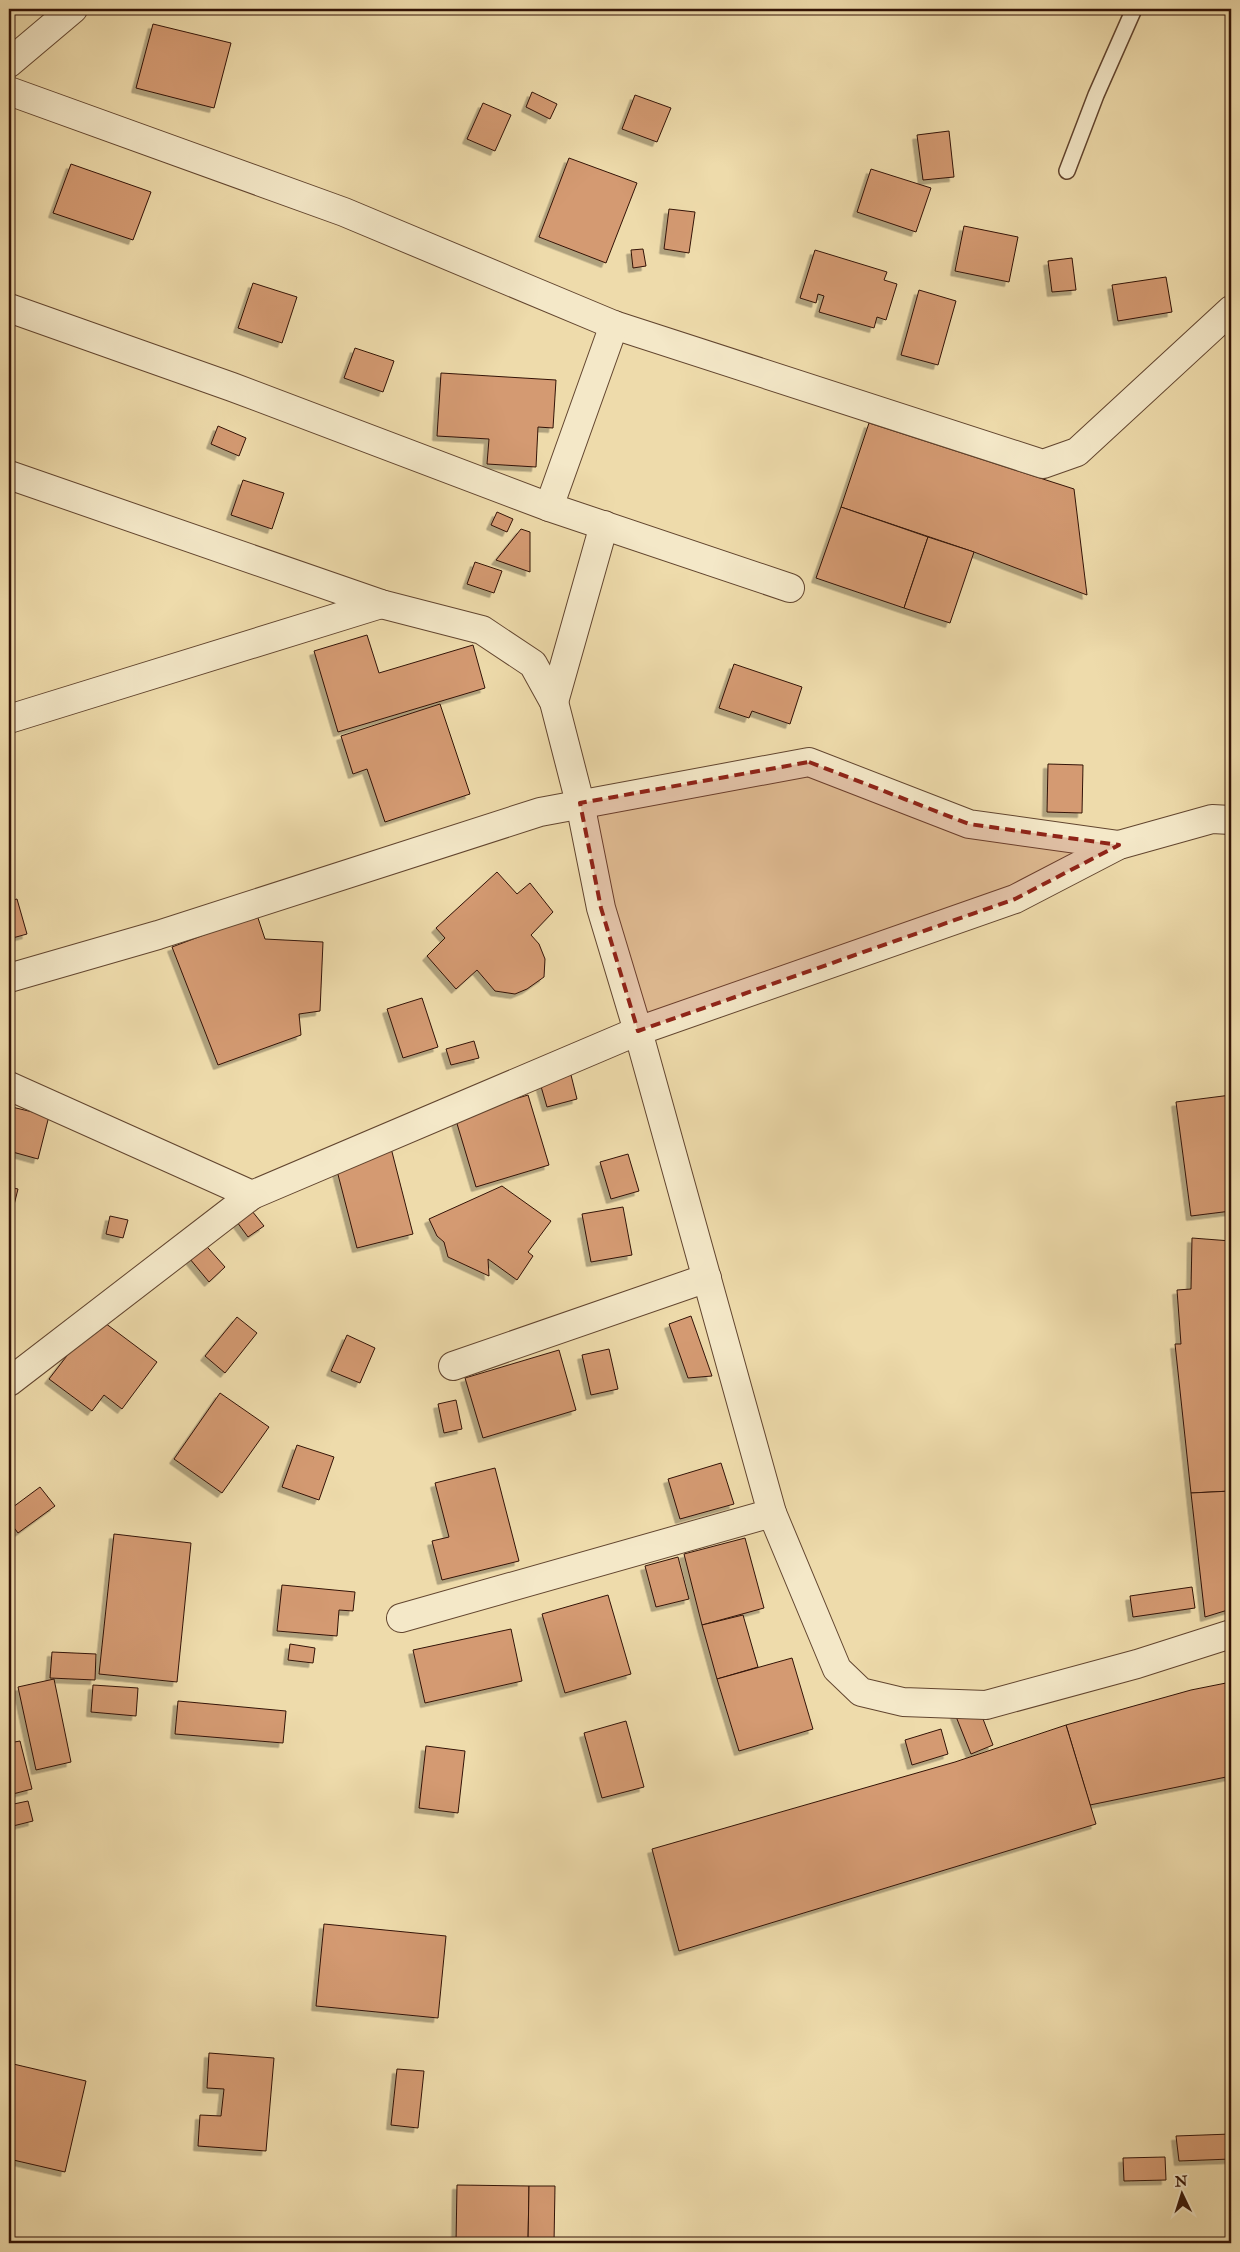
<svg xmlns="http://www.w3.org/2000/svg" width="1240" height="2252" viewBox="0 0 1240 2252" font-family="'IM FELL Double Pica',serif">
  <style>
    .building { fill: #d49a72; stroke: #331306; filter: url(#shadow) }
    .lines { fill: none; stroke-linecap: round; stroke-linejoin: round }
    .service-casing { stroke: #62452f; stroke-width: 18 }
    .minor-casing { stroke: #62452f; stroke-width: 30 }
    .service { stroke: #f4e8c8; stroke-width: 15 }
    .minor { stroke: #f4e8c8; stroke-width: 28 }
    .marked { fill: #8f2418; fill-opacity: 0.2; stroke: #8f2418; stroke-width: 4; stroke-dasharray: 10 6; stroke-linejoin: round }
  </style>
  <defs>
    <filter id="shadow"><feDropShadow dx="-4.5" dy="4.5" stdDeviation="0" flood-color="#0004"/></filter>
  </defs>
  <rect width="100%" height="100%" fill="#eedbab"/>
  <filter id="stains"><feTurbulence type="fractalNoise" baseFrequency=".004" numOctaves="4"/><feColorMatrix values="0 0 0 0 .2 0 0 0 0 .09 0 0 0 0 .02 0 0 0 .5 -.17"/></filter>
  <radialGradient id="worn" r=".72"><stop offset=".6" stop-color="#630" stop-opacity="0"/><stop offset="1" stop-color="#630" stop-opacity=".3"/></radialGradient>
  <g class="building">
    <path d="M153 24 231 43 214 108 136 88Z"/>
    <path d="M532 92 557 104 550 119 526 107Z"/>
    <path d="M635 95 671 108 657 142 622 129Z"/>
    <path d="M483 103 511 115 495 151 467 139Z"/>
    <path d="M949 131 954 177 923 180 917 135Z"/>
    <path d="M569 158 637 183 606 263 539 237Z"/>
    <path d="M71 164 151 192 133 240 53 213Z"/>
    <path d="M871 169 931 188 916 232 857 212Z"/>
    <path d="M669 209 695 212 689 253 664 249Z"/>
    <path d="M964 226 1018 237 1009 282 955 271Z"/>
    <path d="M643 249 646 266 633 268 631 250Z"/>
    <path d="M815 250 887 272 884 280 897 284 886 320 877 317 874 328 819 312 824 296 818 294 816 303 800 298Z"/>
    <path d="M1072 258 1076 290 1052 292 1048 261Z"/>
    <path d="M1166 277 1172 312 1118 321 1112 285Z"/>
    <path d="M253 283 297 297 282 343 238 328Z"/>
    <path d="M919 290 956 301 938 365 901 355Z"/>
    <path d="M355 348 394 361 383 392 344 378Z"/>
    <path d="M441 373 556 380 553 428 538 427 536 467 487 464 489 439 437 436Z"/>
    <path d="M869 423 1074 489 1087 595 974 552 841 507Z"/>
    <path d="M218 426 246 438 239 456 211 444Z"/>
    <path d="M243 480 284 493 272 529 231 515Z"/>
    <path d="M841 507 928 537 904 608 816 578Z"/>
    <path d="M497 512 513 519 507 532 491 525Z"/>
    <path d="M521 529 530 532V572L496 560Z"/>
    <path d="M928 537 974 552 950 623 904 608Z"/>
    <path d="M475 562 502 571 494 593 467 584Z"/>
    <path d="M367 635 379 673 473 645 485 688 338 732 314 651Z"/>
    <path d="M734 664 802 687 790 724 752 711 749 718 719 708Z"/>
    <path d="M440 704 470 794 385 822 367 769 353 774 341 736Z"/>
    <path d="M1048 764 1083 765 1082 813 1047 812Z"/>
    <path d="M497 872 517 894 530 883 553 912 531 935 539 944 545 959 544 977 527 989 515 994 495 991 477 970 456 989 427 956 445 938 436 928Z"/>
    <path d="M17 899 27 934 9 939V901Z"/>
    <path d="M257 915 265 939 323 942 320 1011 299 1014 301 1035 218 1065 172 947Z"/>
    <path d="M422 998 438 1047 403 1058 387 1009Z"/>
    <path d="M474 1041 479 1058 451 1065 446 1049Z"/>
    <path d="M571 1075 577 1099 547 1107 540 1083Z"/>
    <path d="M528 1095 549 1165 476 1187 455 1117Z"/>
    <path d="M1231 1095V1211L1191 1216 1176 1102Z"/>
    <path d="M12 1107 49 1116 38 1159 9 1151V1123Z"/>
    <path d="M391 1148 413 1234 357 1248 335 1163Z"/>
    <path d="M628 1154 639 1191 611 1199 600 1162Z"/>
    <path d="M502 1186 551 1221 528 1252 533 1256 517 1280 488 1259 489 1276 448 1257 444 1242 437 1236 429 1219Z"/>
    <path d="M9 1187 18 1189 14 1205 9 1204Z"/>
    <path d="M623 1207 632 1255 591 1262 582 1214Z"/>
    <path d="M252 1211 264 1226 248 1237 237 1222Z"/>
    <path d="M110 1216 128 1220 123 1238 106 1234Z"/>
    <path d="M1192 1238 1231 1241V1491L1191 1493 1175 1344H1181L1177 1290 1191 1289Z"/>
    <path d="M201 1240 225 1267 209 1282 185 1253Z"/>
    <path d="M691 1316 712 1376 688 1378 669 1324Z"/>
    <path d="M97 1317 157 1362 122 1409 104 1395 92 1411 49 1379Z"/>
    <path d="M237 1317 257 1333 225 1373 205 1356Z"/>
    <path d="M347 1335 375 1348 360 1383 331 1371Z"/>
    <path d="M609 1349 618 1389 591 1395 582 1355Z"/>
    <path d="M559 1350 576 1410 483 1438 465 1378Z"/>
    <path d="M220 1393 269 1427 222 1493 174 1459Z"/>
    <path d="M456 1400 462 1429 444 1433 438 1404Z"/>
    <path d="M297 1445 334 1457 319 1500 282 1487Z"/>
    <path d="M721 1463 734 1504 680 1519 668 1479Z"/>
    <path d="M495 1468 519 1561 442 1580 432 1541 449 1537 435 1483Z"/>
    <path d="M40 1487 55 1506 18 1533 9 1521V1510Z"/>
    <path d="M1231 1491V1609L1205 1617 1191 1493Z"/>
    <path d="M114 1534 191 1543 177 1682 99 1674Z"/>
    <path d="M745 1538 764 1608 702 1625 684 1554Z"/>
    <path d="M678 1557 689 1599 656 1607 645 1566Z"/>
    <path d="M282 1585 355 1592 353 1611 339 1610 337 1636 277 1631Z"/>
    <path d="M1192 1587 1195 1608 1133 1617 1130 1596Z"/>
    <path d="M608 1595 631 1674 565 1693 542 1614Z"/>
    <path d="M743 1615 758 1667 717 1679 702 1625Z"/>
    <path d="M511 1629 522 1681 425 1703 413 1650Z"/>
    <path d="M290 1644 315 1648 313 1663 288 1660Z"/>
    <path d="M52 1652 96 1654 95 1680 50 1678Z"/>
    <path d="M792 1658 813 1729 739 1751 717 1679Z"/>
    <path d="M54 1679 71 1762 36 1770 18 1687Z"/>
    <path d="M1231 1682V1776L1090 1805 1066 1725 1191 1690Z"/>
    <path d="M93 1685 138 1688 136 1716 91 1712Z"/>
    <path d="M178 1701 286 1711 283 1743 175 1734Z"/>
    <path d="M978 1706 993 1745 971 1754 955 1714Z"/>
    <path d="M626 1721 644 1787 602 1798 584 1733Z"/>
    <path d="M1066 1725 1096 1824 679 1951 652 1849 955 1762Z"/>
    <path d="M941 1729 948 1754 912 1765 905 1740Z"/>
    <path d="M20 1741 32 1789 9 1795V1743Z"/>
    <path d="M426 1746 465 1751 458 1813 419 1808Z"/>
    <path d="M28 1801 33 1821 9 1827V1805Z"/>
    <path d="M324 1924 446 1936 438 2018 316 2006Z"/>
    <path d="M209 2053 274 2058 266 2151 198 2146 200 2115 221 2116 224 2089 207 2088Z"/>
    <path d="M9 2063 86 2081 65 2172 9 2159Z"/>
    <path d="M397 2069 424 2071 418 2128 391 2125Z"/>
    <path d="M1231 2134V2159L1179 2161 1176 2136Z"/>
    <path d="M1165 2157 1166 2180 1124 2181 1123 2158Z"/>
    <path d="M457 2185 529 2186 528 2243H456Z"/>
    <path d="M529 2186H555L554 2243H528Z"/>
  </g>
  <g class="lines">
    <g class="service-casing">
      <path id="service" d="M1067 171 1096 95 1134 9"/>
    </g>
    <g class="minor-casing">
      <g id="minor">
        <path d="M9 63 73 9"/>
        <path d="M9 91 344 212 614 325 1043 464 1077 452 1231 310"/>
        <path d="M9 308 232 387 549 507 614 325"/>
        <path d="M9 475 381 604 482 630 533 664 554 702 580 803 601 908 638 1031 772 1513 401 1618"/>
        <path d="M549 507 790 588"/>
        <path d="M554 702 604 525"/>
        <path d="M9 719 381 604"/>
        <path d="M9 978 158 935 540 812 809 762 969 824 1119 845"/>
        <path d="M9 1086 252 1195 638 1031 1015 899 1119 845 1212 819 1231 820"/>
        <path d="M453 1366 707 1278"/>
        <path d="M9 1382 252 1195"/>
        <path d="M772 1513 837 1669 861 1692 903 1702 986 1705 1137 1664 1231 1634"/>
      </g>
    </g>
    <use href="#service" class="service"/>
    <use href="#minor" class="minor"/>
  </g>
  <path class="marked" d="M809 762 969 824 1119 845 1015 899 638 1031 601 908 580 803Z"/>
  <rect width="1240" height="2252" fill="none" stroke="#eedbab" stroke-width="30"/>
  <rect x="10" y="10" width="1220" height="2232" fill="none" stroke="#331306" stroke-width="2.5"/>
  <rect x="15" y="15" width="1210" height="2222" fill="none" stroke="#331306"/>
  <g transform="translate(1182 2194) rotate(356)" stroke="#f4e8c8" stroke-width="4" paint-order="stroke">
  <path d="M0-4L9 19L0 12L-9 19Z" fill="#331306"/>
  <text y="-8" font-size="14" font-weight="bold" text-anchor="middle" fill="#331306">N</text>
  </g>
  <rect width="100%" height="100%" filter="url(#stains)"/>
  <rect width="100%" height="100%" fill="url(#worn)"/>
</svg>
